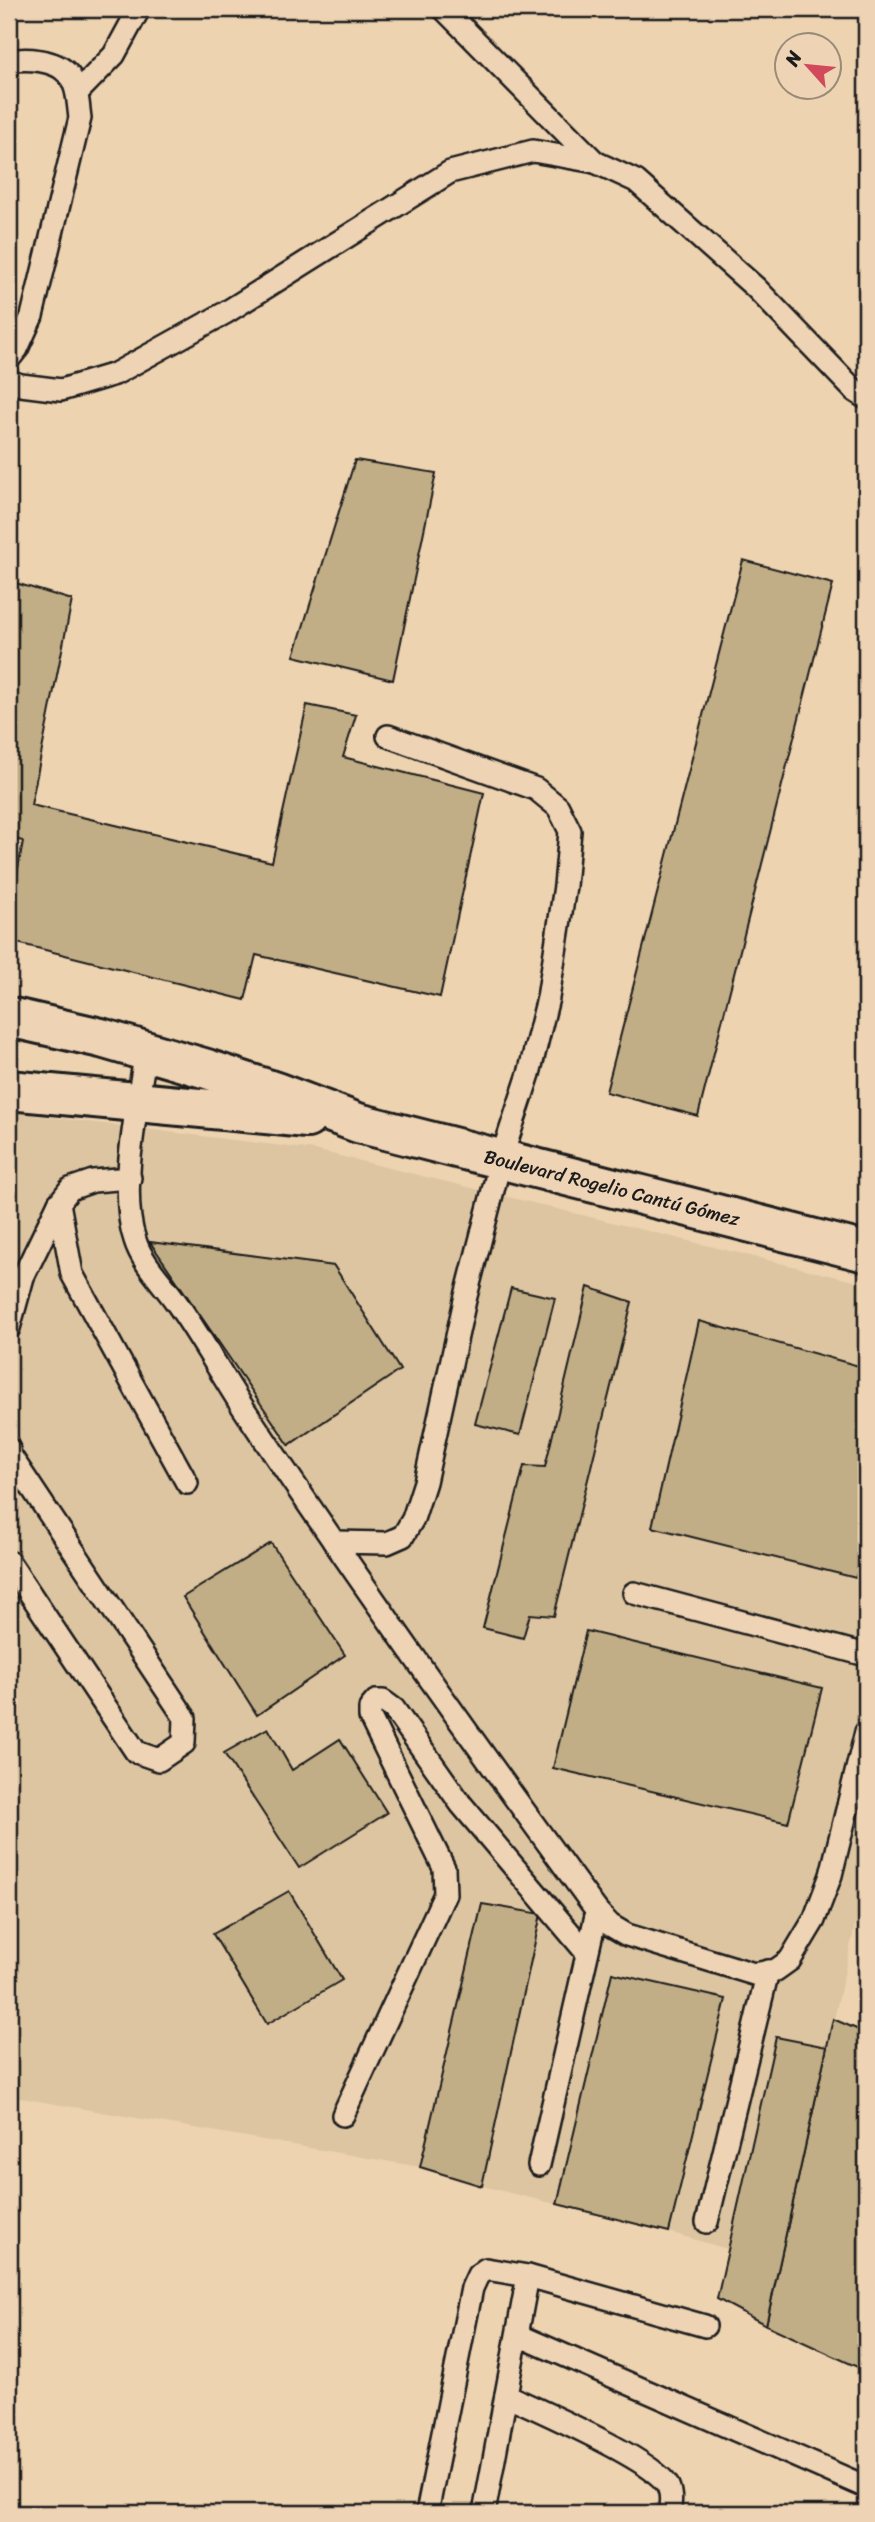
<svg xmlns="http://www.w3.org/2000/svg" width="875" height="2522" viewBox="0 0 875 2522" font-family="Sriracha,sans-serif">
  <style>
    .built { fill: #ddc5a1 }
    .building { fill: #c2ae86; stroke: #1c1c1c; stroke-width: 2 }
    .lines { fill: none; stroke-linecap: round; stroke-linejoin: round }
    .service-casing { stroke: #1c1c1c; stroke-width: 26 }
    .tertiary-casing { stroke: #1c1c1c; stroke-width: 44 }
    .service { stroke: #eed3b5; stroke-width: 21 }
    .tertiary { stroke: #eed3b5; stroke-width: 38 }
    .labels { text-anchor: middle; stroke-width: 5; stroke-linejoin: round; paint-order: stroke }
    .street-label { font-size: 19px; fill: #1c1c1c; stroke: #eed3b5 }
  </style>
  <rect width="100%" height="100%" fill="#eed3b1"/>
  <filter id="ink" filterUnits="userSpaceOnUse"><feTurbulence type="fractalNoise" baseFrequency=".0143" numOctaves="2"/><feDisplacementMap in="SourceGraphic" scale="14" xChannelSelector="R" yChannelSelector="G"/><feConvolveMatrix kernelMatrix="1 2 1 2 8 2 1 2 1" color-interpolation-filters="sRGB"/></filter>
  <g filter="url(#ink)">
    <path class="built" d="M16 1113 315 1150 866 1284V1876L766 2325 717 2299 727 2249 669 2232 482 2186 420 2167 9 2096V1141Z"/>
    <g class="building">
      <path d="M355 460 436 473 393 680 294 656Z"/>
      <path d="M743 560 833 584 698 1116 606 1092Z"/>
      <path d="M9 581 72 600 31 805 272 862 307 705 356 715 343 757 484 793 440 997 256 955 245 1000 9 941V919L23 841 9 838Z"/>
      <path d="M150 1242 334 1266 400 1370 289 1445Z"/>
      <path d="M588 1287 632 1302 554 1616 530 1614 523 1638 483 1628 524 1466 545 1467Z"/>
      <path d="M511 1288 555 1298 520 1435 475 1424Z"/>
      <path d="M699 1321 866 1368V1523L856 1578 652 1527Z"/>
      <path d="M271 1543 345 1655 257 1715 183 1597Z"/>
      <path d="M586 1631 822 1688 788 1823 553 1768Z"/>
      <path d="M268 1728 292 1770 340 1739 387 1813 299 1868 224 1753Z"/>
      <path d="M289 1891 342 1980 267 2024 213 1934Z"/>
      <path d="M482 1904 541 1914 482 2186 420 2167Z"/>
      <path d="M612 1973 726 1999 669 2232 557 2204Z"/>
      <path d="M833 2019 866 2033V2371L766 2325Z"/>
      <path d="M776 2037 827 2047 766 2325 717 2299Z"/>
    </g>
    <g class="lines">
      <g class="service-casing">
        <g id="service">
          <path d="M444 9 595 162"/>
          <path d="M9 61C26 58 55 59 68 74 78 85 78 104 80 118L32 316 17 349 9 359"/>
          <path d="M77 93 114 55 139 9"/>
          <path d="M9 381 21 385 61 390 115 374 225 313 450 172 533 151 595 162 636 181 756 288 855 391 866 398"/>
          <path d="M146 1051C138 1102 118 1192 135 1240 142 1263 162 1282 176 1302 198 1333 217 1367 238 1400 353 1573 474 1743 597 1911L610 1925 627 1935 754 1974 776 1970 790 1960 814 1920 831 1875 866 1732"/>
          <path d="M59 1203 72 1274 187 1483"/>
          <path d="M9 1328 23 1277 59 1203 70 1189 93 1181 130 1178"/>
          <path d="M9 1449 10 1455 185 1718 184 1743 159 1760 136 1752 9 1562"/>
          <path d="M334 1542 387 1543 403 1536 413 1519 425 1482 465 1300 501 1159 529 1074 548 998 565 886 570 831 558 807 536 789 388 736"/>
          <path d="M634 1593 866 1655"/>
          <path d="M343 2115 445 1894 444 1868 370 1717V1708L376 1701H383L394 1709 461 1804 586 1952"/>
          <path d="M539 2165 597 1911"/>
          <path d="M707 2222 768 1971"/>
          <path d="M518 2335 866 2487"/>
          <path d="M506 2395C538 2410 653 2459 668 2486 672 2495 671 2504 669 2513"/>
          <path d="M427 2513 472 2288 478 2275 486 2269 528 2276 705 2326"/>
          <path d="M484 2513 528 2276"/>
        </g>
      </g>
      <g class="tertiary-casing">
        <g id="tertiary">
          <path d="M9 1017 101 1038 207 1069 276 1092 358 1123 866 1252"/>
          <path d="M9 1090 307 1118"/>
        </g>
      </g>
      <use href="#service" class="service"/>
      <use href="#tertiary" class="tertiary"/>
    </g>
  </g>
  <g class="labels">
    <g class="street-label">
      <text transform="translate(612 1187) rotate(14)" y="7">Boulevard Rogelio Cantú Gómez</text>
    </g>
  </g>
  <rect width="875" height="2522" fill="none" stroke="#eed3b5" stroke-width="35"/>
  <rect x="18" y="18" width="840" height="2487" fill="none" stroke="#1c1c1c" stroke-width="2.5" filter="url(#ink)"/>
  <g transform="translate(808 66) rotate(297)"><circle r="33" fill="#eed3b5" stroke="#9a8a78" stroke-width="2"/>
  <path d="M0-5L12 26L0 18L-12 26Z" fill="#d1495b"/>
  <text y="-10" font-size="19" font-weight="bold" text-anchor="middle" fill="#1c1c1c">N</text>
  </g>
</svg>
